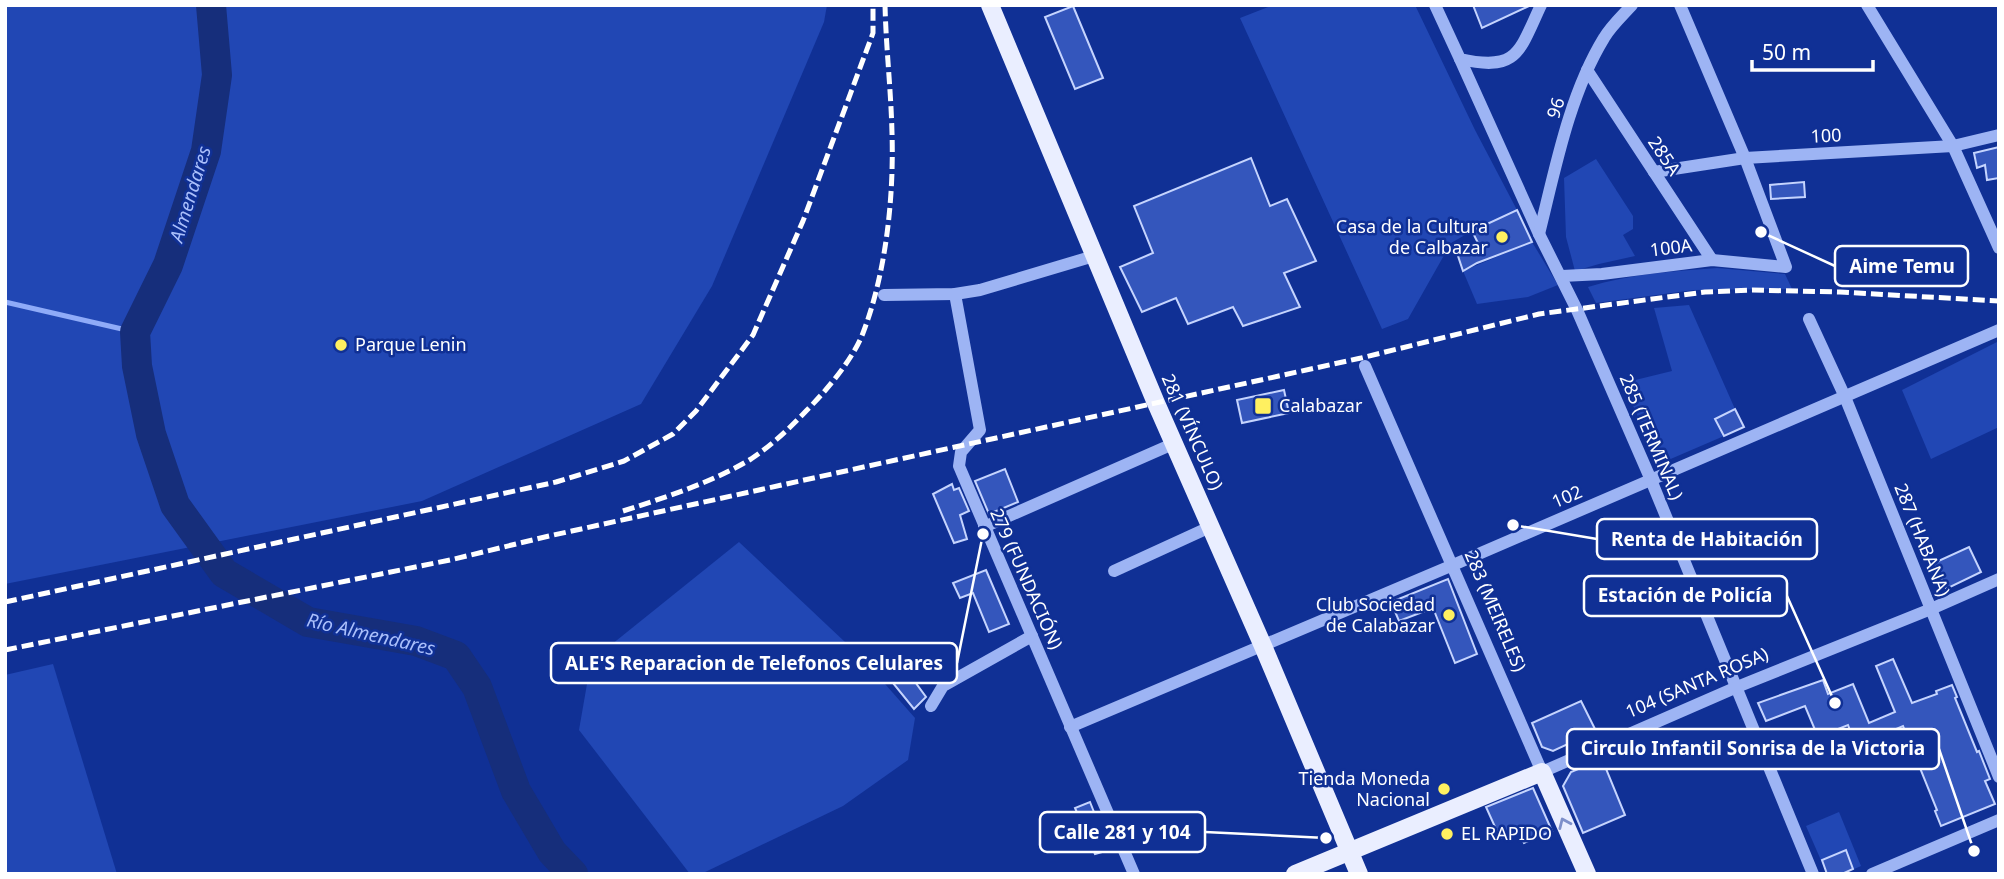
<svg xmlns="http://www.w3.org/2000/svg" width="2004" height="879" viewBox="0 0 2004 879" font-family="'Noto Sans',sans-serif">
  <style>
    .green { fill: #2147b4 }
    .lines { fill: none; stroke-linecap: round; stroke-linejoin: round }
    .stream { stroke: #8fabf8; stroke-width: 5 }
    .river { stroke: #162e7b; stroke-width: 30 }
    .building { fill: #3456bc; stroke: #c5d4fe; stroke-width: 2 }
    .minor { stroke: #9db4f4; stroke-width: 12 }
    .major { stroke: #eaeeff; stroke-width: 18 }
    .rail { stroke: #fff; stroke-width: 5; stroke-dasharray: 12 5; stroke-linecap: butt }
    .oneway { stroke: #7d8fca }
    .poi-dot { fill: #fff060; stroke: #103095; stroke-width: 2.5 }
    .labels { text-anchor: middle; stroke-width: 5; stroke-linejoin: round; paint-order: stroke }
    .street-label { font-size: 18px; fill: #fff; stroke: #103095 }
    .poi-label { font-size: 18px; fill: #fff; stroke: #103095; text-anchor: end }
    .water-label { font-size: 19px; font-style: italic; fill: #aabffb; stroke: #103095 }
    .leader { fill: none; stroke: #fff; stroke-width: 2.5 }
    .callout-dot { fill: #fff; stroke: #103095; stroke-width: 2.5 }
    .callout { fill: #103095; stroke: #fff; stroke-width: 2.5 }
    .callout-label { font-size: 19px; text-anchor: middle; font-weight: bold; fill: #fff }
  </style>
  <rect width="100%" height="100%" fill="#103095"/>
  <g class="green">
    <path d="M5 5H827L824 22 712 286 641 404 422 501 5 584Z"/>
    <path d="M1273 5H1415L1475 130 1517 210 1472 231 1451 243 1408 319 1382 329 1240 18Z"/>
    <path d="M1596 159 1633 216V229L1623 235 1635 256 1599 264 1575 271 1566 237 1564 178Z"/>
    <path d="M1532 242 1558 285 1528 297 1477 304 1463 271Z"/>
    <path d="M1717 268 1785 274 1792 289 1694 290 1596 303 1588 287C1630 274 1673 271 1717 268Z"/>
    <path d="M1689 305 1735 409 1715 419 1724 436 1659 464 1623 383 1672 371 1654 308Z"/>
    <path d="M1999 341V427L1931 459 1902 390Z"/>
    <path d="M739 542 863 659 915 718 908 760 843 806 701 874H690L579 730 591 661Z"/>
    <path d="M53 664 117 874H5V675Z"/>
    <path d="M1839 812 1861 866 1843 874H1827L1806 826Z"/>
  </g>
  <g class="lines">
    <path class="stream" d="M5 302 135 332"/>
    <path class="river" d="M211 5 217 75 206 151 168 265 135 332 137 366 151 434 175 505 224 573 308 622 416 641 456 656 477 687 516 791 552 852 573 874"/>
  </g>
  <g class="building">
    <path d="M1473 5H1531L1482 28Z"/>
    <path d="M1073 6 1103 78 1075 89 1045 17Z"/>
    <path d="M1999 147V178L1987 180 1985 165 1977 168 1974 153Z"/>
    <path d="M1251 158 1270 206 1287 199 1316 261 1284 273 1300 307 1243 326 1233 307 1188 324 1176 298 1142 312 1120 267 1153 253 1134 206Z"/>
    <path d="M1804 182 1805 197 1771 199 1770 185Z"/>
    <path d="M1517 210 1532 242 1477 263 1463 271 1458 256 1479 245 1472 231Z"/>
    <path d="M1284 390 1289 413 1242 423 1237 400Z"/>
    <path d="M1735 409 1744 427 1724 436 1715 419Z"/>
    <path d="M1005 469 1018 502 989 514 975 481Z"/>
    <path d="M952 484 954 490 959 488 969 511 960 515 967 539 954 543 933 494Z"/>
    <path d="M1969 547 1981 572 1946 589 1934 563Z"/>
    <path d="M986 570 1009 624 989 632 973 593 960 598 953 583Z"/>
    <path d="M1448 579 1477 654 1455 663 1433 608 1399 621 1391 602Z"/>
    <path d="M896 656 926 697 914 709 880 667Z"/>
    <path d="M1893 659 1912 703 1937 694 1936 691 1952 685 1957 697 1955 698 1977 752 1979 751 1990 779 1985 781 1995 804 1941 826 1935 811 1937 810 1903 726 1877 737 1880 745 1859 754 1848 725 1818 737 1805 706 1766 721 1758 703 1823 680 1828 694 1853 684 1869 723 1895 712 1876 666Z"/>
    <path d="M1581 701 1596 731 1553 751 1542 747 1532 723Z"/>
    <path d="M1602 759 1625 815 1583 833 1563 786 1571 772Z"/>
    <path d="M1533 788 1552 831 1524 843 1518 831 1500 838 1486 807Z"/>
    <path d="M1090 802 1109 850 1095 854 1075 808Z"/>
    <path d="M1846 850 1853 869 1842 874H1827L1822 860Z"/>
  </g>
  <g class="lines">
    <g class="minor">
      <path d="M1435 5 1460 59C1518 72 1519 52 1541 5"/>
      <path d="M1867 5 1953 146 1999 248"/>
      <path d="M1460 59 1539 234 1577 310 1651 480 1813 874"/>
      <path d="M1587 70 1712 260"/>
      <path d="M1654 172 1745 158 1953 146 1999 135"/>
      <path d="M1539 234C1555 170 1569 95 1604 38 1611 26 1623 15 1632 5"/>
      <path d="M1562 276 1602 274 1712 260 1786 267 1745 158 1680 5"/>
      <path d="M955 294 980 430 961 452 959 466 1134 874"/>
      <path d="M884 295 955 294 980 290 1094 256"/>
      <path d="M1809 319 1845 397 1999 777"/>
      <path d="M1365 366 1542 772 1737 687 1931 609 1999 579"/>
      <path d="M984 527 1175 443"/>
      <path d="M1114 571 1210 527"/>
      <path d="M931 706 943 686 1032 636"/>
      <path d="M1070 727 1453 565 1999 330"/>
      <path d="M1872 874 1999 820"/>
    </g>
    <g class="major">
      <path d="M990 5 1156 403 1263 646 1359 874"/>
      <path d="M1295 874 1542 772 1587 874"/>
    </g>
    <g class="rail">
      <path d="M623 511C666 497 711 483 751 459 772 445 790 428 807 410 827 390 853 359 863 333 886 273 894 197 892 133 891 90 886 48 885 5"/>
      <path d="M5 602 556 482 624 461 673 434 696 411 753 335 803 221 873 33V5"/>
      <path d="M5 650 450 560 549 536 1361 358 1539 314 1705 292 1752 290 1840 292 1999 301"/>
    </g>
  </g>
  <defs><path id="oneway-chevron" d="M-2-3.5L2.5 0L-2 3.5" fill="none" stroke-width="1.6" stroke-linecap="round" stroke-linejoin="round" transform="scale(1.75)"/></defs>
  <use class="oneway" href="#oneway-chevron" transform="translate(1564 823) rotate(-114)"/>
  <g class="poi-dot">
    <circle cx="1502" cy="237" r="7"/>
    <circle cx="341" cy="345" r="7"/>
    <rect x="1254" y="397" width="18" height="18" rx="3.5"/>
    <circle cx="1449" cy="615" r="7"/>
    <circle cx="1444" cy="789" r="7"/>
    <circle cx="1447" cy="834" r="7"/>
  </g>
  <g class="labels">
    <g class="street-label">
      <text transform="translate(1556 108) rotate(-72)" y="6">96</text>
      <text transform="translate(1826 136) rotate(-3)" y="6">100</text>
      <text transform="translate(1664 156) rotate(56)" y="6">285A</text>
      <text transform="translate(1671 248) rotate(-7)" y="6">100A</text>
      <text transform="translate(1192 432) rotate(66)" y="6">281 (VÍNCULO)</text>
      <text transform="translate(1651 437) rotate(67)" y="6">285 (TERMINAL)</text>
      <text transform="translate(1567 497) rotate(-23)" y="6">102</text>
      <text transform="translate(1922 540) rotate(68)" y="6">287 (HABANA)</text>
      <text transform="translate(1026 579) rotate(66)" y="6">279 (FUNDACIÓN)</text>
      <text transform="translate(1495 611) rotate(67)" y="6">283 (MEIRELES)</text>
      <text transform="translate(1697 683) rotate(-23)" y="6">104 (SANTA ROSA)</text>
    </g>
    <g class="poi-label">
      <text x="1488" y="233">Casa de la Cultura<tspan x="1488" dy="21">de Calbazar</tspan></text>
      <text x="355" y="351" text-anchor="start">Parque Lenin</text>
      <text x="1279" y="412" text-anchor="start">Calabazar</text>
      <text x="1435" y="611">Club Sociedad<tspan x="1435" dy="21">de Calabazar</tspan></text>
      <text x="1430" y="785">Tienda Moneda<tspan x="1430" dy="21">Nacional</tspan></text>
      <text x="1461" y="840" text-anchor="start">EL RAPIDO</text>
    </g>
    <g class="water-label">
      <text transform="translate(190 194) rotate(-73)" y="7">Almendares</text>
      <text transform="translate(371 634) rotate(13)" y="7">Río Almendares</text>
    </g>
  </g>
  <path class="leader" d="M1761 232L1835 266M1513 525L1597 539M1835 703L1787 596M983 534L957 663M1974 851L1939 749M1326 838L1205 832"/>
  <g class="callout-dot">
    <circle cx="1761" cy="232" r="7"/>
    <circle cx="1513" cy="525" r="7"/>
    <circle cx="1835" cy="703" r="7"/>
    <circle cx="983" cy="534" r="7"/>
    <circle cx="1974" cy="851" r="7"/>
    <circle cx="1326" cy="838" r="7"/>
  </g>
  <g class="callout">
    <rect x="1835" y="246" width="133" height="40" rx="7"/>
    <rect x="1597" y="519" width="220" height="40" rx="7"/>
    <rect x="1584" y="576" width="203" height="40" rx="7"/>
    <rect x="551" y="643" width="406" height="40" rx="7"/>
    <rect x="1567" y="729" width="372" height="40" rx="7"/>
    <rect x="1040" y="812" width="165" height="40" rx="7"/>
  </g>
  <g class="callout-label">
    <text x="1902" y="273">Aime Temu</text>
    <text x="1707" y="546">Renta de Habitación</text>
    <text x="1685" y="602">Estación de Policía</text>
    <text x="754" y="670">ALE'S Reparacion de Telefonos Celulares</text>
    <text x="1753" y="755">Circulo Infantil Sonrisa de la Victoria</text>
    <text x="1122" y="839">Calle 281 y 104</text>
  </g>
  <rect width="2004" height="879" fill="none" stroke="#ffffff" stroke-width="14"/>
  <path d="M1752 60v10h121v-10" fill="none" stroke="#ffffff" stroke-width="3.5"/>
  <text x="1762" y="60" font-size="21" fill="#ffffff" stroke="#103095" stroke-width="5" paint-order="stroke">50 m</text>
</svg>
